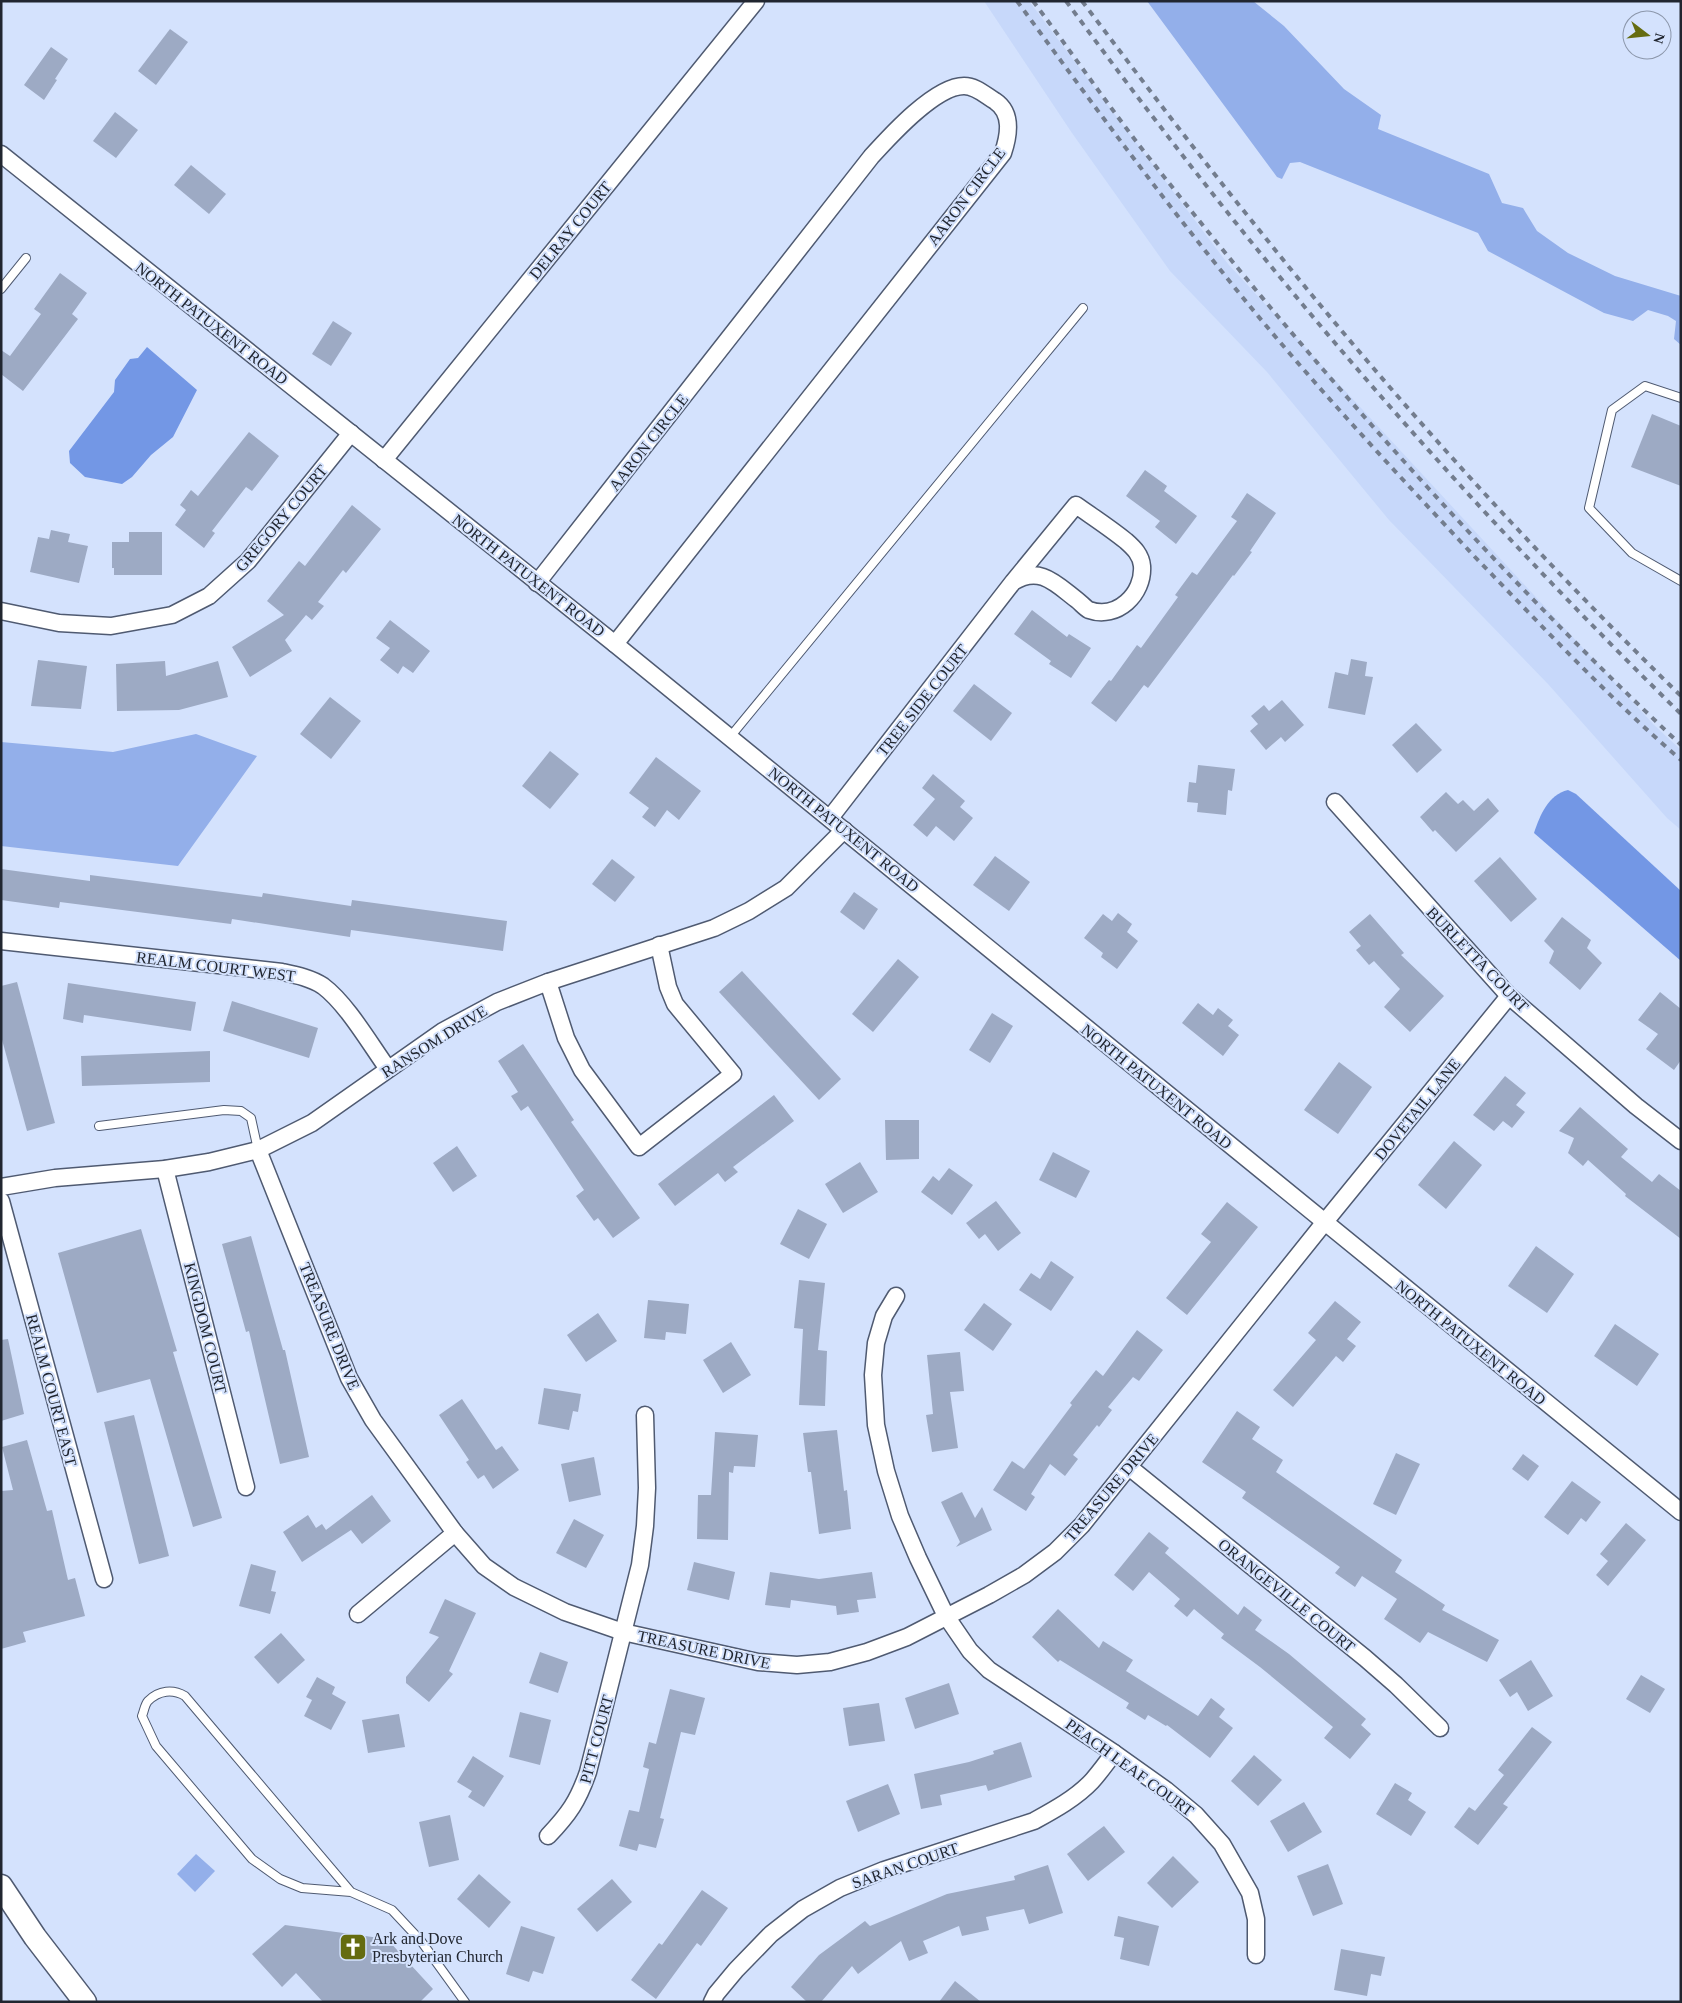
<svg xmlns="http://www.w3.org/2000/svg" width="1682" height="2003" viewBox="0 0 1682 2003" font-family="'Times New Roman',serif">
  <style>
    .built { fill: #c7d8fa }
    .green { fill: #93afea }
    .water { fill: #7397e5 }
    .building { fill: #9daac4 }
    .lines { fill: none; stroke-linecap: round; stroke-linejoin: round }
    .lane-casing { stroke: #4f5a71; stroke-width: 10 }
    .street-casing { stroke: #4f5a71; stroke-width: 19 }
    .secondary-casing { stroke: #4f5a71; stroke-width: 25 }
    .lane { stroke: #fff; stroke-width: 8 }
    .street { stroke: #fff; stroke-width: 16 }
    .secondary { stroke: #fff; stroke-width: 22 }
    .rail { stroke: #737d8e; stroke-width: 4; stroke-dasharray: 6 6; stroke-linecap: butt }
    .labels { text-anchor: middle; stroke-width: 4; stroke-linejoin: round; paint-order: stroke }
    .street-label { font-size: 16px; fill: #212630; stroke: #d4e2fd }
    .poi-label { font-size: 16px; fill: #212630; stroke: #d4e2fd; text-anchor: start }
  </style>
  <rect width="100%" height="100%" fill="#d4e2fd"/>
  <path class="built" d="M984 1H1029L1228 264 1654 725 1681 750V830L1667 818 1548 684 1389 520 1267 372 1170 271 1072 133Z"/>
  <g class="green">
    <path d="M1147 1H1253L1284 26 1344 89 1381 115 1378 129 1489 174 1502 203 1523 208 1537 231 1568 253 1615 276 1681 296V345L1674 339 1676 321 1668 316 1648 310 1633 321 1604 313 1488 251 1478 233 1300 162 1290 163 1282 179 1277 177Z"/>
    <path d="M196 734 257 756 178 866 1 846V742L113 752Z"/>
    <path d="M196 1854 215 1871 195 1892 177 1874Z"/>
  </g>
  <g class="water">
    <path d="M147 347 197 390 173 437 151 455 132 477 122 484 85 477 70 463 69 451 114 392 115 380 130 359 138 358Z"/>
    <path d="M1568 790 1576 794 1681 891V961L1534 833C1540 815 1548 795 1568 790Z"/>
  </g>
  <g class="building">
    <path d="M170 29 188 42 156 85 138 71Z"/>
    <path d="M51 47 68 59 55 79 57 80 44 100 24 85Z"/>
    <path d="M115 112 138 130 116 158 93 141Z"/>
    <path d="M191 165 226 194 209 214 174 185Z"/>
    <path d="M60 273 87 293 72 314 78 319 23 391 1 374V350L10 356 41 314 34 309Z"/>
    <path d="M333 321 352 333 331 366 312 354Z"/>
    <path d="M1652 414 1681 426V486L1631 467Z"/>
    <path d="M249 432 279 456 252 491 246 487 212 531 215 533 204 548 175 525 186 510 180 505 191 490 198 496Z"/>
    <path d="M1145 470 1167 486 1164 491 1197 516 1176 544 1155 527 1160 521 1126 496Z"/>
    <path d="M1247 493 1276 513 1250 551 1252 552 1234 576 1233 575 1148 688 1144 685 1116 722 1091 703 1109 680 1111 681 1137 645 1141 648 1178 597 1175 595 1192 572 1197 575 1237 521 1231 517Z"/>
    <path d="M352 505 381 529 346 573 343 570 318 602 324 606 312 620 306 615 285 640 292 651 250 677 232 647 284 615 267 601 299 561 305 566Z"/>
    <path d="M51 530 70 534 68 542 88 546 79 583 30 572 38 537 49 539Z"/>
    <path d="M129 532H162V575H114V568H112V542H129Z"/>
    <path d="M1032 610 1067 637 1069 634 1091 648 1071 678 1049 664 1051 661 1014 634Z"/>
    <path d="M390 620 430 651 413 673 403 666 398 674 380 660 390 648 376 638Z"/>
    <path d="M1351 659 1367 662 1365 676 1373 677 1365 715 1328 708 1335 672 1348 675Z"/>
    <path d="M38 660 87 666 81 709 31 706Z"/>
    <path d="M165 661 166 676 218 661 228 697 179 710 117 711 116 664Z"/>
    <path d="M974 684 1012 713 991 741 953 711Z"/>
    <path d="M330 697 361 721 331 759 300 734Z"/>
    <path d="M1282 700 1304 725 1285 742 1281 737 1266 750 1250 731 1258 724 1251 716 1264 705 1269 711Z"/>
    <path d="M1416 723 1442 750 1417 773 1392 745Z"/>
    <path d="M550 751 579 774 550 809 522 786Z"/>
    <path d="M656 757 701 791 679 820 667 810 655 827 642 817 649 808 629 793Z"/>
    <path d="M1198 765 1235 769 1232 791 1228 790 1226 815 1197 812 1198 803 1187 802 1189 782 1196 783Z"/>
    <path d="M933 774 965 801 960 807 973 818 954 841 936 826 927 837 913 825 935 799 922 788Z"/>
    <path d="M1446 792 1458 804 1463 800 1474 811 1488 798 1499 811 1456 852 1435 830 1433 832 1420 817Z"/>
    <path d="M995 856 1030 882 1009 911 973 885Z"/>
    <path d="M1500 857 1537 899 1511 922 1474 881Z"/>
    <path d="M612 859 635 877 615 902 592 884Z"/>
    <path d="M1 869 90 881V875L262 897 263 893 351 906 352 900 507 921 503 951 351 930 350 937 232 919 231 924 60 902 59 908 1 900Z"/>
    <path d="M854 892 878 909 864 930 840 912Z"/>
    <path d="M1118 913 1132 924 1127 932 1138 941 1117 969 1101 957 1103 953 1084 938 1103 914 1112 921Z"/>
    <path d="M1370 914 1404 953 1401 955 1444 996 1410 1032 1384 1007 1400 989 1374 961 1369 965 1356 950 1361 946 1349 932Z"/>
    <path d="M1562 917 1591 940 1587 948 1602 963 1580 990 1549 963 1554 951 1544 941Z"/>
    <path d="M898 959 919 977 873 1032 852 1014Z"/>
    <path d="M742 971 841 1079 819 1100 719 992Z"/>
    <path d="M17 982 55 1123 27 1131 1 1036V986Z"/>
    <path d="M68 983 196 1002 191 1031 84 1015 83 1023 63 1019Z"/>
    <path d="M1660 992 1681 1009V1060L1674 1070 1646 1049 1658 1034 1638 1020Z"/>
    <path d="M232 1001 318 1028 309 1058 223 1031Z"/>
    <path d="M1198 1003 1213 1015 1218 1008 1233 1020 1228 1026 1239 1035 1223 1056 1182 1023Z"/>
    <path d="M992 1013 1013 1026 990 1063 969 1050Z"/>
    <path d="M523 1044 574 1120 571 1122 640 1218 613 1238 598 1218 594 1221 576 1196 584 1190 528 1106 521 1111 511 1096 518 1092 498 1061Z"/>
    <path d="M210 1051V1082L82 1086 81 1056Z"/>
    <path d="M1339 1062 1372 1087 1338 1134 1304 1110Z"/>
    <path d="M1505 1076 1526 1093 1516 1105 1525 1112 1512 1128 1503 1121 1494 1131 1473 1115Z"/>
    <path d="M774 1095 794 1121 733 1167 738 1172 725 1182 718 1173 675 1206 658 1184Z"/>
    <path d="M1580 1107 1628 1149 1621 1157 1652 1182 1659 1174 1681 1191V1239L1625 1196 1626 1194 1588 1160 1583 1166 1568 1153 1574 1138 1559 1131Z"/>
    <path d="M885 1120H919V1159L886 1160Z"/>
    <path d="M1454 1141 1482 1165 1446 1209 1418 1185Z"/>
    <path d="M457 1146 477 1176 453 1192 433 1163Z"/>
    <path d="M1053 1152 1090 1171 1076 1198 1039 1180Z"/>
    <path d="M860 1162 878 1192 843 1213 825 1184Z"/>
    <path d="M949 1168 973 1185 952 1215 921 1192 933 1176 939 1181Z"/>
    <path d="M996 1201 1021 1233 998 1251 985 1234 979 1239 966 1223Z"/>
    <path d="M1227 1202 1258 1227 1187 1315 1166 1298 1211 1242 1201 1234Z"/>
    <path d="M798 1209 827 1224 809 1259 780 1244Z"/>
    <path d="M141 1229 177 1351 173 1352 222 1518 193 1527 150 1379 97 1393 58 1253Z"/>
    <path d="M251 1236 283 1350H285L309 1457 280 1464 249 1331 246 1332 222 1244Z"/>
    <path d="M1536 1246 1574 1274 1547 1313 1508 1286Z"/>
    <path d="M1051 1261 1074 1277 1051 1311 1019 1290 1031 1273 1040 1279Z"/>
    <path d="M799 1280 825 1283 818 1350 827 1351 825 1406 799 1405 803 1329 794 1328Z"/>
    <path d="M648 1300 689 1304 686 1334 666 1332 665 1340 644 1338Z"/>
    <path d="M1335 1301 1361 1322 1347 1339 1356 1346 1343 1362 1336 1356 1293 1407 1273 1390 1316 1340 1308 1333Z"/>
    <path d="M984 1303 1012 1324 993 1351 964 1330Z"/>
    <path d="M598 1313 617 1341 586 1362 567 1335Z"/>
    <path d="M1615 1324 1659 1354 1637 1386 1594 1356Z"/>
    <path d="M1137 1330 1163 1350 1139 1381 1133 1377 1108 1407 1112 1410 1099 1427 1097 1425 1073 1455 1078 1459 1065 1476 1050 1464 1031 1494 1035 1497 1026 1511 993 1490 1012 1461 1024 1469 1072 1405 1070 1403 1096 1370 1103 1376Z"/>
    <path d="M8 1339 24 1414 1 1421V1340Z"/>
    <path d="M731 1342 751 1375 723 1393 703 1360Z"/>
    <path d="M960 1352 964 1391 950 1392 958 1448 932 1452 926 1415 933 1414 927 1355Z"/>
    <path d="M544 1388 581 1394 578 1412 573 1411 569 1430 538 1424Z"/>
    <path d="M462 1399 496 1450 502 1446 519 1470 493 1489 484 1475 478 1479 466 1462 469 1460 439 1415Z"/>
    <path d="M1237 1411 1260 1427 1252 1439 1283 1460 1276 1472 1402 1560 1395 1572 1445 1605 1442 1610 1499 1640 1487 1662 1428 1632 1420 1643 1384 1619 1397 1599 1362 1576 1355 1587 1335 1573 1340 1567 1242 1498 1246 1492 1202 1462Z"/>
    <path d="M134 1415 169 1556 139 1564 104 1422Z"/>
    <path d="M837 1430 844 1491 847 1490 851 1529 819 1534 811 1472H808L803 1433Z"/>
    <path d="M715 1432 758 1435 755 1467 734 1466 733 1473 729 1472 728 1540 697 1539 698 1495H711Z"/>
    <path d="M27 1440 47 1511 52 1510 68 1580 75 1578 85 1616 23 1632 26 1642 1 1649V1491L13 1490 2 1447Z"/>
    <path d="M1396 1453 1420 1464 1396 1515 1373 1504Z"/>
    <path d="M1523 1454 1539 1466 1528 1481 1512 1469Z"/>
    <path d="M594 1457 601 1495 569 1502 561 1464Z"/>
    <path d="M1572 1481 1601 1502 1586 1522 1581 1518 1568 1535 1544 1517Z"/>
    <path d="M962 1492 975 1518 982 1507 992 1530 956 1547 960 1542 941 1502Z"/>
    <path d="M372 1495 391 1521 362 1544 351 1530 302 1562 283 1532 308 1515 316 1528 322 1524 326 1530Z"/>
    <path d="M574 1519 604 1535 586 1568 556 1553Z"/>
    <path d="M1626 1523 1646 1540 1608 1586 1596 1575 1608 1561 1600 1554Z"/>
    <path d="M1149 1532 1169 1548 1165 1553 1238 1615 1244 1606 1262 1620 1255 1630 1289 1654 1366 1719 1361 1725 1371 1734 1350 1759 1324 1738 1333 1727 1260 1667 1221 1638 1224 1634 1194 1609 1187 1617 1174 1606 1180 1599 1149 1572 1133 1591 1114 1575Z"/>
    <path d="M694 1562 735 1572 729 1600 687 1590Z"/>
    <path d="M251 1564 276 1571 271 1591 276 1592 270 1614 239 1606Z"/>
    <path d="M770 1572 819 1579 872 1572 876 1598 857 1600 859 1612 837 1615 836 1606 791 1600 790 1608 765 1605Z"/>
    <path d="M445 1599 476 1613 449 1671 453 1674 429 1702 406 1683V1677L439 1637 429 1633Z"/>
    <path d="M1058 1609 1099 1648 1103 1641 1133 1660 1126 1671 1198 1716 1211 1698 1225 1709 1219 1717 1233 1728 1210 1758 1167 1725 1166 1726 1148 1715 1145 1720 1126 1708 1129 1703 1060 1660 1058 1662 1032 1637Z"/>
    <path d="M281 1633 305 1660 278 1684 254 1657Z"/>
    <path d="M540 1652 568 1662 558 1693 529 1683Z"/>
    <path d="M1531 1660 1553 1696 1528 1711 1517 1692 1510 1697 1499 1680Z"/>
    <path d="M1641 1675 1665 1689 1650 1713 1626 1699Z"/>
    <path d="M317 1677 335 1687 332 1694 346 1702 331 1730 304 1716 312 1700 306 1697Z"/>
    <path d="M949 1683 959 1714 915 1729 905 1698Z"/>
    <path d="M670 1689 705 1698 695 1735 681 1732 660 1818 664 1819 656 1848 639 1844 637 1851 619 1846 629 1810 639 1812 649 1769 643 1767 649 1742 656 1744Z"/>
    <path d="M879 1703 885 1741 849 1746 843 1708Z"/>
    <path d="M520 1712 551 1720 540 1765 509 1757Z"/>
    <path d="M399 1714 405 1747 368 1753 362 1720Z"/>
    <path d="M1532 1727 1552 1742 1503 1804 1508 1807 1478 1845 1454 1827 1469 1807 1475 1811 1504 1775 1498 1770Z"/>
    <path d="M1021 1742 1032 1777 988 1791 986 1785 940 1795 942 1805 921 1809 914 1774 969 1762 994 1754 993 1751Z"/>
    <path d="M1254 1755 1282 1780 1258 1806 1231 1781Z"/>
    <path d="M473 1756 504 1776 484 1807 468 1797 472 1791 457 1782Z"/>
    <path d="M1395 1783 1412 1793 1408 1800 1426 1812 1411 1836 1376 1814Z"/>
    <path d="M888 1784 900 1814 858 1832 846 1801Z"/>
    <path d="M1304 1802 1322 1832 1288 1852 1270 1821Z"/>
    <path d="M450 1815 459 1860 429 1867 419 1822Z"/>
    <path d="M1104 1826 1125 1852 1088 1881 1067 1854Z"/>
    <path d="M1173 1856 1199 1882 1172 1908 1147 1883Z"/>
    <path d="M1328 1864 1343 1904 1313 1916 1297 1876Z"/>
    <path d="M1048 1865 1063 1913 1029 1924 1024 1909 986 1917 989 1930 962 1936 959 1926 923 1941 928 1953 909 1961 901 1941 858 1974 852 1966 821 2002H807L791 1987 819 1955 865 1921 870 1926 947 1894 1015 1880 1014 1876Z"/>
    <path d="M479 1874 511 1902 489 1928 457 1899Z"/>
    <path d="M612 1879 632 1902 597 1932 577 1909Z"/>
    <path d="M702 1890 728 1908 701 1946 697 1943 656 1999 631 1980 659 1943 662 1945Z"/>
    <path d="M1118 1916 1159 1926 1149 1966 1120 1959 1124 1938 1114 1936Z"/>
    <path d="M285 1925 387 1939 433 1989 420 2002H323L296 1973 282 1987 252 1954Z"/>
    <path d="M521 1926 555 1937 543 1974 533 1971 529 1982 506 1974Z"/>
    <path d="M1341 1949 1385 1957 1381 1976 1371 1974 1367 1996 1334 1990Z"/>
    <path d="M955 1981 981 2002H939Z"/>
  </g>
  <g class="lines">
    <g class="lane-casing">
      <g id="lane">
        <path d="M1 289 26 258"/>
        <path d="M1681 398 1645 386 1612 410 1589 508 1632 553 1681 581"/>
        <path d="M730 737 1083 308"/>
        <path d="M99 1126 224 1110 241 1111 251 1118 258 1150"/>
        <path d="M351 1892 185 1696C173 1689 159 1690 148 1701 145 1704 144 1711 142 1716L156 1746 252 1859 280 1879 302 1888 351 1892 392 1910 421 1941 465 2002"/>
      </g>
    </g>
    <g class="street-casing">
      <g id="street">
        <path d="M1 154 615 644 1681 1512"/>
        <path d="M384 460 756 1"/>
        <path d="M537 583 871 157C890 136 935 86 964 86 976 86 985 95 995 101 1013 113 1009 135 1003 153L615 644"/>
        <path d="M1 611 59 623 111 626 172 615 209 596 248 561 351 433"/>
        <path d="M1335 802 1509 996 1636 1106 1681 1141"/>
        <path d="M830 818 1013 582C1040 565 1056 584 1077 600 1081 603 1085 608 1089 610 1117 620 1144 594 1142 566 1141 555 1134 548 1126 541 1110 528 1093 517 1076 505L1013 582"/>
        <path d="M1 941 282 972C296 975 311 978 323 986 347 1004 370 1044 388 1069"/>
        <path d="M548 982 566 1038 582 1070 639 1147 733 1074 675 1004 668 987 659 945"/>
        <path d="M258 1150 349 1378 373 1420 455 1533 484 1566 514 1587 565 1612 623 1632 758 1662 797 1665 830 1662 867 1652 907 1637 989 1595 1024 1575 1055 1552 1082 1525 1324 1223 1509 996"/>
        <path d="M165 1169 246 1487"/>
        <path d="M1 1187 55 1178 165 1169 209 1162 258 1150 312 1123 443 1031 497 1002 548 982 714 928 749 911 786 888 844 830"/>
        <path d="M1 1201 104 1579"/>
        <path d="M896 1296 884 1316 876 1343 873 1375 876 1425 886 1471 900 1516 918 1558 946 1616 970 1651 989 1670 1114 1753 1166 1790 1196 1815 1222 1844 1250 1893 1256 1919V1955"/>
        <path d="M1129 1467 1365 1658 1396 1685 1440 1728"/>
        <path d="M358 1614 455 1533"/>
        <path d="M548 1836C569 1814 578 1801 588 1772L640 1565 645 1526 647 1488 645 1415"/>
        <path d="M712 2002 716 1994 736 1970 771 1934 803 1909 840 1888 884 1870 1034 1821C1054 1810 1076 1798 1092 1781 1100 1772 1107 1762 1114 1753"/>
      </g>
    </g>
    <g class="secondary-casing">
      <path id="secondary" d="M1 1886 35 1937 85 2002"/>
    </g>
    <use href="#lane" class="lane"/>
    <use href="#street" class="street"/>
    <use href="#secondary" class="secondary"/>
    <g class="rail">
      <path d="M1017 1C1083 91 1149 181 1219 268 1299 369 1387 463 1475 557 1542 626 1608 697 1681 760"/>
      <path d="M1033 1C1069 49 1103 98 1139 145 1305 357 1484 560 1681 745"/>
      <path d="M1066 1C1097 43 1128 85 1160 126 1319 334 1494 531 1681 714"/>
      <path d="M1082 1C1141 79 1199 156 1260 231 1390 394 1531 550 1681 696"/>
    </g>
  </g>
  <defs>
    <g id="church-square" transform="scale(1.4375)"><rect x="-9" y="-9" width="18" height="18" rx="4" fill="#656c10" stroke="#d4e2fd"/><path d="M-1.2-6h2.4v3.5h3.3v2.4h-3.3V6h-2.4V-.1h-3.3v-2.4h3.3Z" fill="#fff"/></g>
  </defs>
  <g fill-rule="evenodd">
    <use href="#church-square" x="353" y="1947"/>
  </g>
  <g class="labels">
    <g class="street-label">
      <text transform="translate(966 196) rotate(-53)" y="6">AARON CIRCLE</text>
      <text transform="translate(570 230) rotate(-51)" y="6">DELRAY COURT</text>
      <text transform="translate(212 323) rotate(38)" y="6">NORTH PATUXENT ROAD</text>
      <text transform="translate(648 442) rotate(-52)" y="6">AARON CIRCLE</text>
      <text transform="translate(281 518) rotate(-50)" y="6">GREGORY COURT</text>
      <text transform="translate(529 575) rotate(38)" y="6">NORTH PATUXENT ROAD</text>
      <text transform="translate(922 700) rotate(-52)" y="6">TREE SIDE COURT</text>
      <text transform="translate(844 829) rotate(39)" y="6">NORTH PATUXENT ROAD</text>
      <text transform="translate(1478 959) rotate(46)" y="6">BURLETTA COURT</text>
      <text transform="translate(216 966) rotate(7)" y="6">REALM COURT WEST</text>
      <text transform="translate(434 1041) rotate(-32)" y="6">RANSOM DRIVE</text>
      <text transform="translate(1157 1086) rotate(39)" y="6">NORTH PATUXENT ROAD</text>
      <text transform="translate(1417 1109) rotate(-51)" y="6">DOVETAIL LANE</text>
      <text transform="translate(330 1326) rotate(68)" y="6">TREASURE DRIVE</text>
      <text transform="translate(206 1328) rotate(76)" y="6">KINGDOM COURT</text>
      <text transform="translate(1471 1342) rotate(39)" y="6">NORTH PATUXENT ROAD</text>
      <text transform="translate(52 1390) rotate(75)" y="6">REALM COURT EAST</text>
      <text transform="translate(1111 1487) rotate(-50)" y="6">TREASURE DRIVE</text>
      <text transform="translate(1287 1595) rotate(39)" y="6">ORANGEVILLE COURT</text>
      <text transform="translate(704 1649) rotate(12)" y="6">TREASURE DRIVE</text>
      <text transform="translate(596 1739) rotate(-75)" y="6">PITT COURT</text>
      <text transform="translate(1130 1767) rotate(36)" y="6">PEACH LEAF COURT</text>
      <text transform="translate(905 1865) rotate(-19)" y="6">SARAN COURT</text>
    </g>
    <g class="poi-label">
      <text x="372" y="1944">Ark and Dove<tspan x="372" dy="18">Presbyterian Church</tspan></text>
    </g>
  </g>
  <rect width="1682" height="2003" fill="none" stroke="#212630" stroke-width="5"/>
  <g transform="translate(1647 35) rotate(106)"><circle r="24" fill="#d4e2fd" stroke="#8c97ab"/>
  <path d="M0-4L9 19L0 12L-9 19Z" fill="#656c10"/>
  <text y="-8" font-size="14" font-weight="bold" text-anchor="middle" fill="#212630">N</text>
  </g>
</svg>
